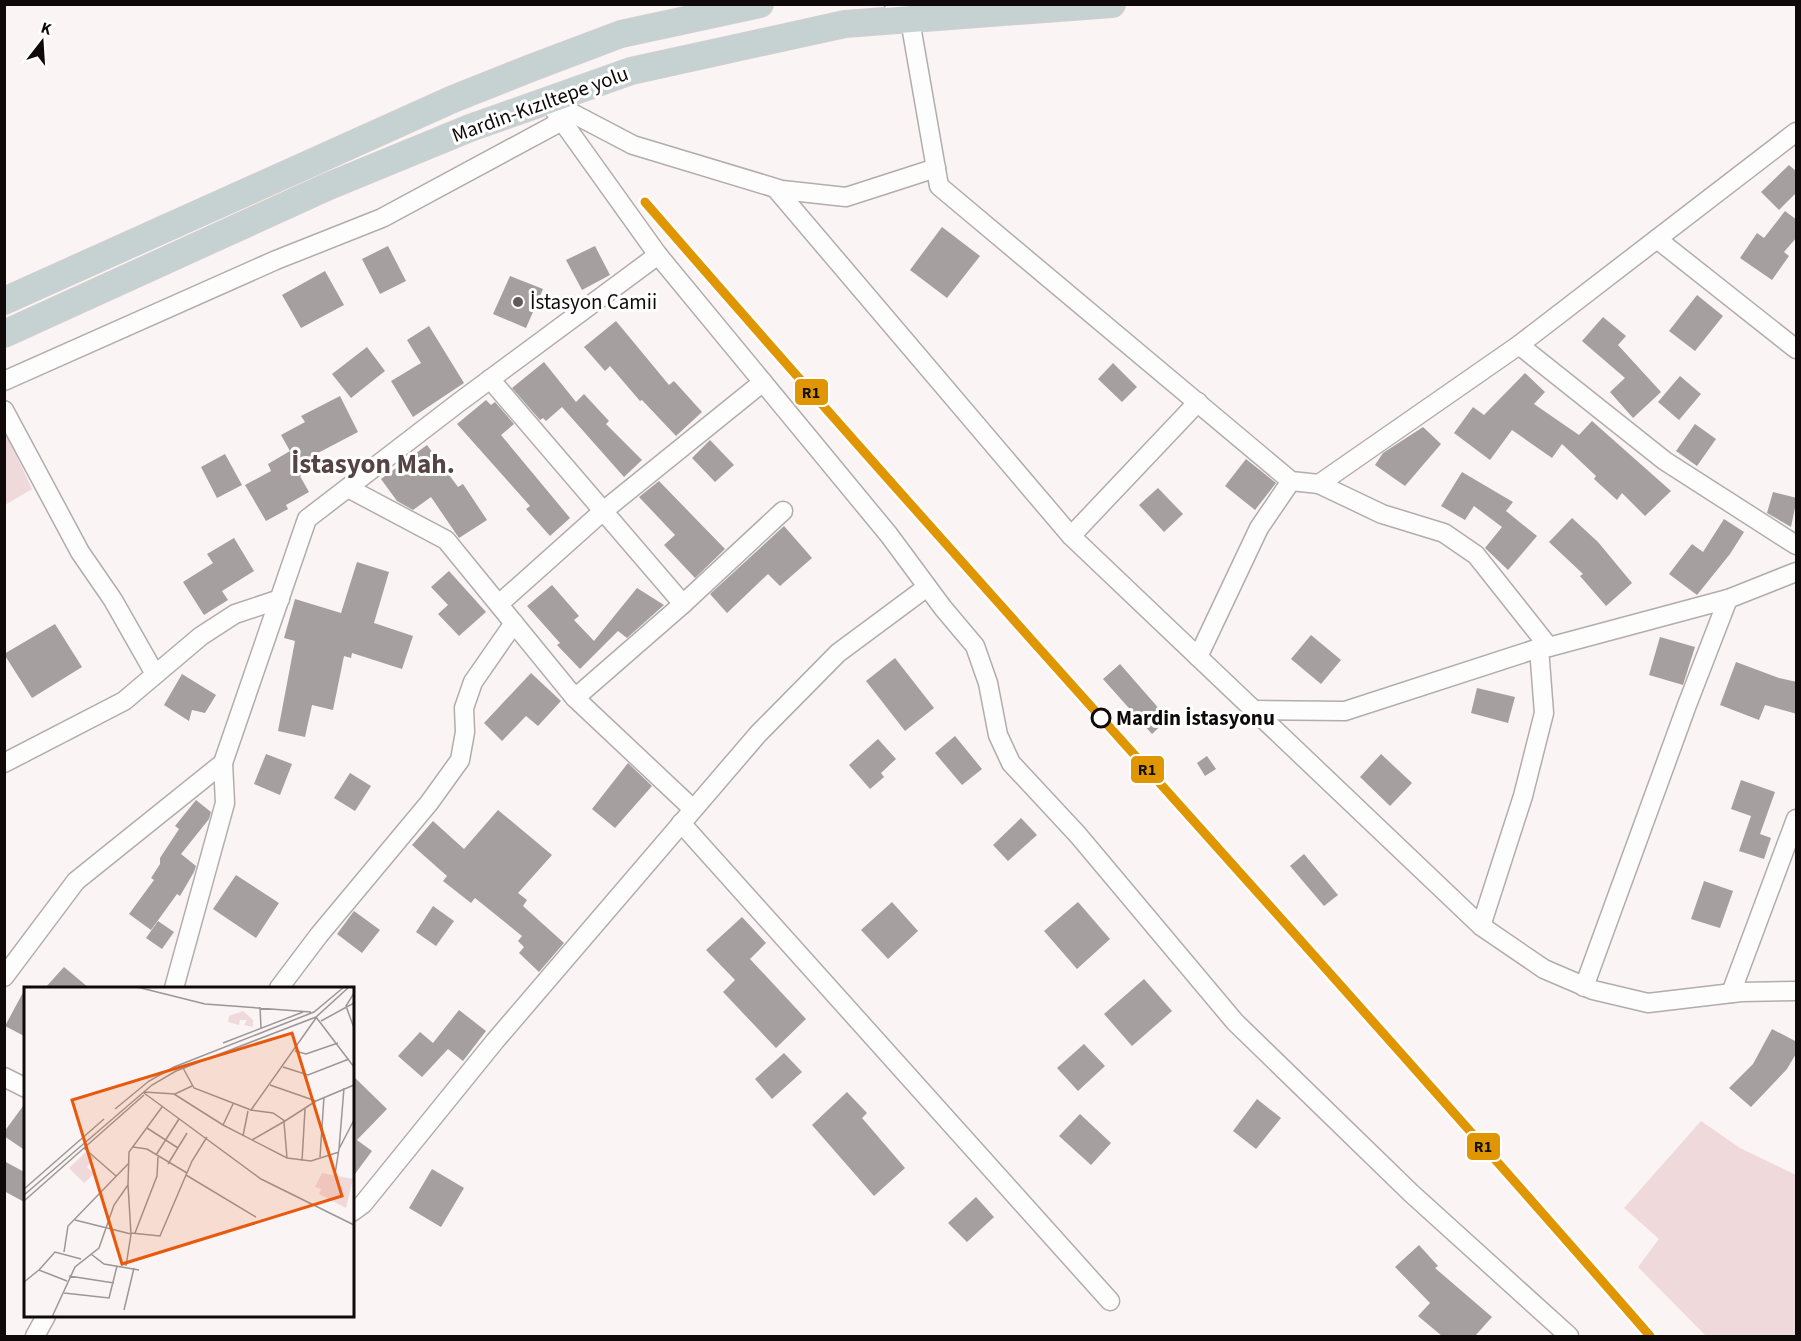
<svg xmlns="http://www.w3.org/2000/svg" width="1801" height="1341" viewBox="0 0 1801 1341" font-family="'Source Sans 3',sans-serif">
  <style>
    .green { fill: #f0d9db }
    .building { fill: #a59fa0 }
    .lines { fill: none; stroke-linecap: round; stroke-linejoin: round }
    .minor-casing { stroke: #b2acad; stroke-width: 21 }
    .highway-casing { stroke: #d2cfcf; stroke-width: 28 }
    .minor { stroke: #fefdfe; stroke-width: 18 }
    .highway { stroke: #c6d1d2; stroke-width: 26 }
    .rail-1-casing { stroke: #fff; stroke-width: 14 }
    .rail-1 { stroke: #e09601; stroke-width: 9 }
    .poi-dot { fill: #625b5c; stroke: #fff; stroke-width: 2 }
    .stop-dot { fill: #fff; stroke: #10090a; stroke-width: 3 }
    .labels { text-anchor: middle; stroke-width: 6; stroke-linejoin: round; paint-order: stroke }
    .street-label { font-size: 21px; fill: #10090a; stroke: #fff }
    .poi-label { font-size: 21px; fill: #10090a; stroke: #fff; text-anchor: start }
    .stop-label { font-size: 21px; font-weight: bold; fill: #10090a; stroke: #fff; text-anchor: start }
    .district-label { font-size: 27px; font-weight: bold; fill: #564344; stroke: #fff }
    .inset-road { fill: none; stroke: #9c9697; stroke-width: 1.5 }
    .view { fill: #e8590c; fill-opacity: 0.15; stroke: #e8590c; stroke-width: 3 }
    .inset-edge { fill: none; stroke: #10090a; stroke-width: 3 }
    .line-badge { stroke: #fff; stroke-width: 2 }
    .pale-badge-label { font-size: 16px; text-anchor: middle; font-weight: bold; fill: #111 }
  </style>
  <rect width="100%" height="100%" fill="#faf4f5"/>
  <g class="green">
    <path d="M4 429 32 489 5 505H4Z"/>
    <path d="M1701 1121 1740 1148 1796 1175V1336H1706L1638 1267 1659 1239 1624 1208Z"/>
  </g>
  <g class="building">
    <path d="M1789 165 1797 172V192L1779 210 1761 192Z"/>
    <path d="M1785 211 1797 220V237L1784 252 1789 256 1772 280 1740 258 1757 233 1764 238Z"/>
    <path d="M942 227 980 256 947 298 910 270Z"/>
    <path d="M388 246 406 281 380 294 362 259Z"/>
    <path d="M595 246 610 275 582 290 566 260Z"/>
    <path d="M325 271 344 305 301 328 282 295Z"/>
    <path d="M510 276 543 289 526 328 493 314Z"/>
    <path d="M1697 295 1723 316 1695 351 1669 331Z"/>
    <path d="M1603 317 1626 336 1618 345 1661 392 1633 418 1610 392 1625 378 1582 341Z"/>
    <path d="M616 321 669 385 674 381 702 412 676 436 642 400 640 401 610 366 605 371 584 347Z"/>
    <path d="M429 326 464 383 413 417 391 381 421 363 407 340Z"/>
    <path d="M367 347 385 371 351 398 332 374Z"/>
    <path d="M544 362 576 402 584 394 609 421 606 424 642 460 624 477 562 407 546 421 543 418 540 420 512 388Z"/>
    <path d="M1113 363 1137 387 1122 402 1098 379Z"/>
    <path d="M1525 373 1545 392 1534 404 1579 435 1592 421 1671 491 1645 516 1622 493 1617 500 1594 479 1596 476 1562 444 1552 458 1512 430 1490 460 1454 433 1473 407 1484 415Z"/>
    <path d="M1680 376 1701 394 1679 420 1658 402Z"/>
    <path d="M340 396 358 432 316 454 321 464 300 476 309 492 286 505 288 509 266 521 245 485 271 471 268 464 290 451 281 435 305 422 301 416Z"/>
    <path d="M486 400 491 405 495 402 514 424 501 435 570 518 550 536 526 509 530 506 457 424Z"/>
    <path d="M1695 424 1716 439 1697 466 1676 451Z"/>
    <path d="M1423 427 1441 444 1405 486 1375 465 1383 453Z"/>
    <path d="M710 440 734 465 715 482 692 458Z"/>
    <path d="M427 445 458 487 463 484 487 520 459 538 431 497 413 510 397 501 381 479Z"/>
    <path d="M225 454 242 485 217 498 201 467Z"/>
    <path d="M1246 459 1276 483 1255 510 1225 486Z"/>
    <path d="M1462 472 1513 502 1506 511 1537 536 1508 570 1485 548 1502 527 1474 506 1465 520 1441 506Z"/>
    <path d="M659 481 725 549 695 578 664 545 675 535 639 497Z"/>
    <path d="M1158 488 1183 514 1164 532 1139 505Z"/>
    <path d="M1773 492 1797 498 1791 527 1767 513Z"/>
    <path d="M1572 518 1598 542 1632 583 1606 606 1580 576 1583 574 1549 542Z"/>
    <path d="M1724 519 1744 532 1730 554 1697 595 1669 574 1692 544 1703 552Z"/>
    <path d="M784 526 812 558 780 586 768 574 727 613 710 594Z"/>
    <path d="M234 538 254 571 222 591 228 600 204 615 183 582 213 563 207 554Z"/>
    <path d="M357 562 389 572 374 623 413 636 402 669 352 653 351 658 344 656 333 710 312 705 305 737 278 731 295 641 284 638 295 599 341 613Z"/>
    <path d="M449 571 486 612 459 636 438 614 448 605 431 587Z"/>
    <path d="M552 585 579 616 574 620 594 641 637 588 664 605 627 638 618 631 580 669 557 645 560 643 527 606Z"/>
    <path d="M55 624 82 667 32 698 4 654Z"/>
    <path d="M1311 635 1341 660 1321 684 1291 659Z"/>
    <path d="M1660 637 1695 647 1683 685 1649 675Z"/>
    <path d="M895 658 934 708 905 731 866 681Z"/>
    <path d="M1736 662 1779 678 1797 682V714L1765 705 1759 720 1720 705Z"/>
    <path d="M1120 664 1168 719 1152 734 1103 679Z"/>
    <path d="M531 673 561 701 538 726 526 716 502 741 484 723Z"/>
    <path d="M182 674 216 695 205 713 192 710 189 721 164 705Z"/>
    <path d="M1477 688 1515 697 1508 723 1471 713Z"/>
    <path d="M955 736 982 769 962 785 935 753Z"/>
    <path d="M878 739 896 759 881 773 884 777 870 789 849 765Z"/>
    <path d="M266 754 292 764 280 795 254 784Z"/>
    <path d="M1381 754 1412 783 1390 806 1360 777Z"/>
    <path d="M1207 756 1216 769 1205 776 1197 763Z"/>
    <path d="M628 763 652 786 615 828 592 809Z"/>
    <path d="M350 773 371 786 355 811 334 798Z"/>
    <path d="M1741 780 1775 792 1760 834 1771 838 1764 859 1739 851 1751 816 1731 809Z"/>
    <path d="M196 800 211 812 209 819 181 854 196 866 194 872 180 896 177 894 151 930 129 914 154 880 151 878 160 864V858L179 829 175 826Z"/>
    <path d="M498 810 552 855 518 893 527 900 523 906 564 943 539 972 519 953 524 947 518 941 522 936 475 898 471 903 443 881 447 876 412 845 433 821 464 849Z"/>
    <path d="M1021 818 1037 835 1008 861 993 845Z"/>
    <path d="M1304 854 1338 895 1324 906 1290 866Z"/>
    <path d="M236 875 279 903 256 938 213 909Z"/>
    <path d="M1704 881 1733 891 1720 928 1691 919Z"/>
    <path d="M892 902 918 931 888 959 861 930Z"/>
    <path d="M1078 902 1110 939 1077 969 1044 931Z"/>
    <path d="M433 906 454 921 436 946 416 932Z"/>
    <path d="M354 911 380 930 362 953 337 934Z"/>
    <path d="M742 917 766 943 750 959 806 1019 776 1048 723 992 735 980 706 950Z"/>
    <path d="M158 921 174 932 162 949 146 938Z"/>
    <path d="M64 967 89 988H45Z"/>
    <path d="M1144 979 1172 1011 1132 1046 1104 1014Z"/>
    <path d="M26 987V1037L5 1026Z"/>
    <path d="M459 1010 486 1031 463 1061 448 1049 422 1077 398 1056 420 1032 433 1043Z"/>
    <path d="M1772 1029 1797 1042V1052L1787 1069 1751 1107 1729 1088 1753 1064Z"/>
    <path d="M1084 1044 1105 1066 1078 1091 1057 1068Z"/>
    <path d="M784 1053 802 1072 772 1099 755 1079Z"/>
    <path d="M352 1075 387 1109 357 1140 372 1151 352 1178Z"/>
    <path d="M847 1092 867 1113 862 1118 905 1168 874 1196 812 1125Z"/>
    <path d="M1257 1099 1281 1118 1256 1149 1233 1131Z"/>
    <path d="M26 1102V1151L4 1136V1132Z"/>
    <path d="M1080 1114 1111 1143 1091 1165 1059 1136Z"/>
    <path d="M4 1161 26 1173V1203L4 1191Z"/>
    <path d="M432 1169 464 1188 441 1227 409 1208Z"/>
    <path d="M976 1197 994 1217 967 1242 948 1223Z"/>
    <path d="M1419 1245 1438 1266 1435 1268 1492 1317 1475 1336H1442L1418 1316 1430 1303 1395 1267Z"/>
  </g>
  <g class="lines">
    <g class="minor-casing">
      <g id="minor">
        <path d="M894 4 910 20 939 186 1291 481 1319 484 1519 345 1796 132"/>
        <path d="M547 100 658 255 889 535 943 608 975 646 988 683 998 735 1011 763 1078 835 1235 1022 1411 1193 1569 1336"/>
        <path d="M551 102 633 145 782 190 846 197 936 168"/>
        <path d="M776 189 1071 536 1481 926 1544 969 1593 990 1648 1003 1741 992 1796 991"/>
        <path d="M1657 239 1796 349"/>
        <path d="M1519 345 1665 461 1796 545"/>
        <path d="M490 379 683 604"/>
        <path d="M4 381 276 260 382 218 562 121"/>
        <path d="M4 410 80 552 113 600 155 674"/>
        <path d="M1319 484 1382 514 1444 533 1476 555 1549 647 1728 599 1796 572"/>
        <path d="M348 488 446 540 575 698 693 809"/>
        <path d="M1071 536 1198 402"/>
        <path d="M499 604 602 512 763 382"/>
        <path d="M1198 657 1259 528 1291 481"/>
        <path d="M575 698 683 604 783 511"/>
        <path d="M1253 710 1345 711 1539 648 1549 647"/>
        <path d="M4 763 124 701 201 636 235 614 280 599"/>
        <path d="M681 823 1110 1301"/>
        <path d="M1481 926 1523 796 1544 713 1539 648"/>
        <path d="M4 977 76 881 223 763 307 519 458 403 658 255"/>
        <path d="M1584 987 1687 705 1728 599"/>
        <path d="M174 988 225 803 223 763"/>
        <path d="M279 988 319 935 429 803 460 760 465 732 464 708 473 682 514 623"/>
        <path d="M1731 993 1796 819"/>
        <path d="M4 1077 26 1088"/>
        <path d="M352 1212 363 1204 495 1041 758 734 838 653 927 587"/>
        <path d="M35 1336 46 1316"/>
      </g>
    </g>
    <g class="highway-casing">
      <g id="highway">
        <path d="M4 301 453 99 531 68 621 34 760 4"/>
        <path d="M4 334 329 186 470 128 631 71 845 24 1112 4"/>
      </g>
    </g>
    <use href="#minor" class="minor"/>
    <use href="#highway" class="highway"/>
    <g class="rail-1-casing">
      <path id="rail-1" d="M645 202C976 584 1319 955 1650 1336"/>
    </g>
    <use href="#rail-1" class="rail-1"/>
  </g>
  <circle class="poi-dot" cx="518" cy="302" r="6"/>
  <circle class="stop-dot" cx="1101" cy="718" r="9"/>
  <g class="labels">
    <g class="street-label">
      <text transform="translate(540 104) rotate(-20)" y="7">Mardin-Kızıltepe yolu</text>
    </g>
    <g class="poi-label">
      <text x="530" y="309">İstasyon Camii</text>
    </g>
    <g class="stop-label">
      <text x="1116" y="725">Mardin İstasyonu</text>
    </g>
    <g class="district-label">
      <text x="373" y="473">İstasyon Mah.</text>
    </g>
  </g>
  <g transform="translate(24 987)">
    <rect width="330" height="330" fill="#faf4f5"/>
    <path d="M219 24 229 33V40L220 38 223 33H216L215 38 204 35 205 29ZM63 164 70 171 63 180 70 187 60 196 45 181ZM298 186 329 192 322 221 295 207 297 202 291 200Z" fill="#f0d9db"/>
    <path class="inset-road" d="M113 0 181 17 287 25M330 6 322 19 330 41M236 20 237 41M292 30 330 80M297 34 330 16M199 56 279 25M271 64 282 67 314 56M259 80 284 88 325 72M159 81 170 101 227 123 292 31M246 98 292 114M120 105 151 107 168 99M120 106 237 192 330 238M150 107 199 138 263 171 287 174 315 165M91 122 125 94 150 80 290 25 320 0M227 123 249 126 261 134 292 114 330 98M260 135 263 171M199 138 209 117M123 141 154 161M219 149 224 124M228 153 261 134M109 160 123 162 163 186M60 161 92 189M315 162 320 101M132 168 155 132M296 170 300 110M278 174 281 122M144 177 163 146M311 187 315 162 330 133M162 188 232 230M0 202 80 132M0 208 128 98 152 84 292 30 325 0M0 214 120 108M51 233 107 247M107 246 136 249 168 174 183 150M111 246 133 189 134 170M40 265 44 239 105 176M67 267 80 277 115 283M102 279 107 247 104 198M15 283 31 265 57 272M45 289 90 296M0 295 15 283 43 294M40 306 85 311 93 279M100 323 110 281M28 330 51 280 75 261 90 218 104 198 105 165 138 120"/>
    <path class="view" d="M268 46 318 209 98 277 48 113Z"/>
    <rect width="330" height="330" class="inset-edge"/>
  </g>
  <g class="line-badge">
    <rect x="794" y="378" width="35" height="28" rx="6" fill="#e09601"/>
    <rect x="1130" y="755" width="35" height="29" rx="6" fill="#e09601"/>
    <rect x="1466" y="1132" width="35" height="29" rx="6" fill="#e09601"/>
  </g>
  <g class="pale-badge-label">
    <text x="811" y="398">R1</text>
    <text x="1147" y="775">R1</text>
    <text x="1483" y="1152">R1</text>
  </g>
  <rect width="1801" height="1341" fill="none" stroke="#10090a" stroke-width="12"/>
  <g transform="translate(42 42) rotate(17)" stroke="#ffffff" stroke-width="4.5" paint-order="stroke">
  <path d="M0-4.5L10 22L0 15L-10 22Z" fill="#10090a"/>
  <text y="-9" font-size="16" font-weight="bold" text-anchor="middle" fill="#10090a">K</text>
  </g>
</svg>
